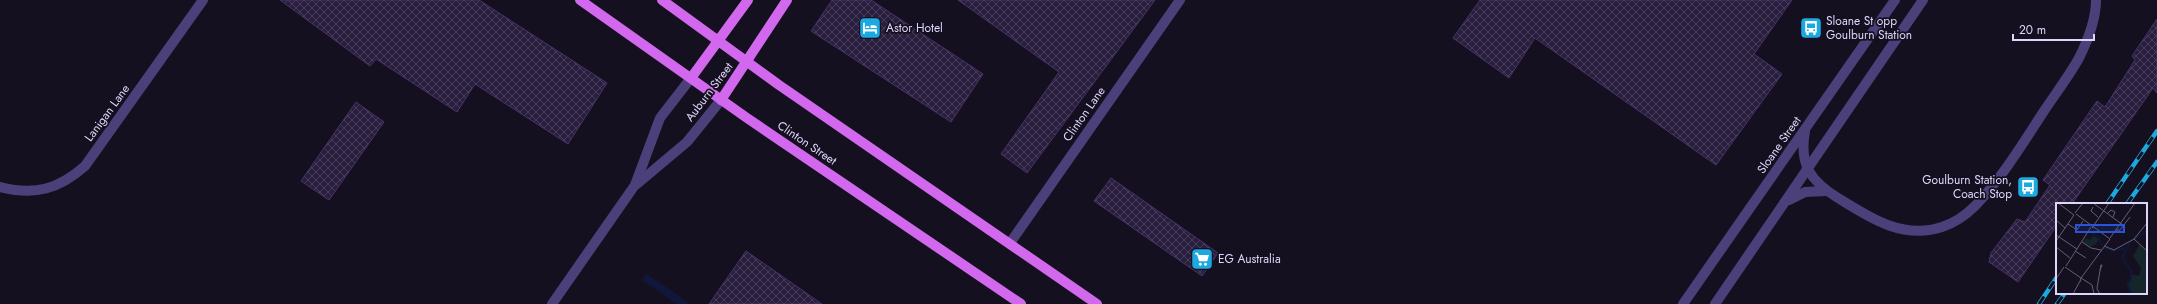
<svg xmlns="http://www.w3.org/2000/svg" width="2157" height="304" viewBox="0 0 2157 304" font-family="Jost,sans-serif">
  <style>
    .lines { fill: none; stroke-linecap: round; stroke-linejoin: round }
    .stream { stroke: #0f173a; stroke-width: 8 }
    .building { fill: url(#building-cross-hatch); stroke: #473368 }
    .minor { stroke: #4c407a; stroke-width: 10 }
    .major { stroke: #d268ed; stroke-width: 10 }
    .rail-casing { stroke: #1ba9df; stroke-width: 4.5 }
    .rail { stroke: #151020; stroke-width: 3; stroke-dasharray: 9; stroke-linecap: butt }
    .labels { text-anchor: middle; stroke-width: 3.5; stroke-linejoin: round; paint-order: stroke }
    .poi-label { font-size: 12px; fill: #dfd4fa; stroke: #151020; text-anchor: start }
    .street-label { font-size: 12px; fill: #dfd4fa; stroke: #151020 }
    .inset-river { fill: none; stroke: #0f173a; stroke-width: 2 }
    .inset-road { fill: none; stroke: #665e77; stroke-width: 1 }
    .view { fill: #2755da; fill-opacity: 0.15; stroke: #2755da; stroke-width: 2 }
    .inset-edge { fill: none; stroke: #dfd4fa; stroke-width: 2 }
  </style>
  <defs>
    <pattern id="building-cross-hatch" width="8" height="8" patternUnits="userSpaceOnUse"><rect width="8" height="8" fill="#2a1e3f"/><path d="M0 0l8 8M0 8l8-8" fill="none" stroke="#483e5c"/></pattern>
  </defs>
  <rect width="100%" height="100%" fill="#151020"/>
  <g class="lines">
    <path class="stream" d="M647 279 684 304"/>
  </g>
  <g class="building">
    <path d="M280 0H479L607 83 568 144 475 84 457 112 376 59 370 66Z"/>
    <path d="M832 0H871L983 74 951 122 811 31Z"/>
    <path d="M958 0H1155L1027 173 1001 154 1059 72Z"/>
    <path d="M1480 0H1792L1754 54 1782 74 1716 165 1535 38 1509 78 1453 38Z"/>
    <path d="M2157 19V93L2153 88 2072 204H2057V225L2018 282 1989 262 1991 253 2017 219 2025 222 2050 185 2043 180 2097 101 2105 107 2135 60 2132 56Z"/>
    <path d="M356 102 384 122 329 200 301 181Z"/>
    <path d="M1111 178 1218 253 1202 276 1094 201Z"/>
    <path d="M746 251 822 304H709Z"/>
  </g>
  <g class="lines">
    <g class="minor">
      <path d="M1805 131C1799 164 1810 181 1838 198 1870 218 1903 240 1942 227 1954 223 1966 215 1975 206 2002 178 2023 143 2044 111 2056 93 2069 76 2079 58 2088 40 2096 20 2096 0"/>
      <path d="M637 184 687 142 721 100"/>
      <path d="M0 187C35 196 59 189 85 166L203 0"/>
      <path d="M1789 200 1805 192 1826 191"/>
      <path d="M1010 243 1180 0"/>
      <path d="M552 304 635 185 660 118 691 78"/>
      <path d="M1683 304 1895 0"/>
      <path d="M1715 304 1923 0"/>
    </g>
    <g class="major">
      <path d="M580 0 747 118 1021 304"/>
      <path d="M662 0 779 85 1097 304"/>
      <path d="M691 78 748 0"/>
      <path d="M721 100 787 0"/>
    </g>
    <g class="rail-casing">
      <g id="rail">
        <path d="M2107 204 2157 131"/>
        <path d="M2127 204 2157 162"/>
        <path d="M2039 304 2057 277"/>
        <path d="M2057 304 2065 293"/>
      </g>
    </g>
    <use href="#rail" class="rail"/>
  </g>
  <defs>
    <g id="hotel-square" transform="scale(1.15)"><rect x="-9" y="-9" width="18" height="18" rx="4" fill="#1ba9df" stroke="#151020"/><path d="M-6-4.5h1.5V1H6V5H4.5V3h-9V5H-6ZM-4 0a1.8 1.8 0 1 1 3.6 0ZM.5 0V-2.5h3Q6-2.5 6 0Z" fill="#fff"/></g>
    <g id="bus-square" transform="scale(1.15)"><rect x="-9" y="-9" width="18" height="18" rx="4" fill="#1ba9df" stroke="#151020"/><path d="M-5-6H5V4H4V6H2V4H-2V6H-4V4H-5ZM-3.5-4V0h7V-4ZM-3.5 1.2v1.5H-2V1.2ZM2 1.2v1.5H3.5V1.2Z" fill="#fff"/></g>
    <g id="supermarket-square" transform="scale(1.15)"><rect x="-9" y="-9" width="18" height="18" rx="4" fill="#1ba9df" stroke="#151020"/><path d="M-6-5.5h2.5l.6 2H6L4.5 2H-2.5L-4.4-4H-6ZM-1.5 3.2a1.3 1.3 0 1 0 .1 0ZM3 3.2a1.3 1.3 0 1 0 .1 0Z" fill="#fff"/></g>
  </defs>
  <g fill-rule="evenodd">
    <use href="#hotel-square" x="870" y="28"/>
    <use href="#bus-square" x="1811" y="28"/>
    <use href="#bus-square" x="2028" y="187"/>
    <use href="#supermarket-square" x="1202" y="259"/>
  </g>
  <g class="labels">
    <g class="poi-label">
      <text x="1826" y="25">Sloane St opp<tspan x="1826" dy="14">Goulburn Station</tspan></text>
      <text x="886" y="32">Astor Hotel</text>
      <text x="2012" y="184" text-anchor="end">Goulburn Station,<tspan x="2012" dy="14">Coach Stop</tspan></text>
      <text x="1218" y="263">EG Australia</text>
    </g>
    <g class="street-label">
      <text transform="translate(709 92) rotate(-53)" y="4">Auburn Street</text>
      <text transform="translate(107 113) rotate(-54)" y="4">Lanigan Lane</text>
      <text transform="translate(1084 114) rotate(-55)" y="4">Clinton Lane</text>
      <text transform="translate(807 143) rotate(34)" y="4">Clinton Street</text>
      <text transform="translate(1779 145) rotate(-55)" y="4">Sloane Street</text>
    </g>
  </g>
  <g transform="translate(2056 203)">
    <rect width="91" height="91" fill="#151020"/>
    <path d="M84 41 91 49V91H76L72 81 76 77 75 71 83 73 85 65 77 53Z" fill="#142629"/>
    <path d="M37 33 43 36 40 41 34 44 27 39 30 35 34 37Z" fill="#142629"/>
    <path class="inset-river" d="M35 29 43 35 46 43M49 45 58 48 70 45M75 91 71 80 75 77V68L66 55 74 39 91 28"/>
    <path class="inset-road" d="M2 0 18 12M37 0 67 22M37 4 35 8 42 14M19 10 27 0M52 10 55 7 59 9 57 14M20 11 54 36 25 75 36 82 38 91M0 17 9 25M12 21 21 27 27 18M36 25 53 0M60 27H64L74 14M0 32 21 46M54 35 79 0M78 36 91 20M0 38 18 12M26 39 35 45 45 47M48 43 58 47 78 36 91 48M0 44 14 55M19 48 30 55M10 63 35 24M9 64 25 75 24 79M0 76 8 64M17 91 24 78M44 91 41 86V85L45 62H46L44 67"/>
    <path class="view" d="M20 22H68V29H20Z"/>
    <rect width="91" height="91" class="inset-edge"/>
  </g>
  <path d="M2013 34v6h81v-6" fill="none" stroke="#dfd4fa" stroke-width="2"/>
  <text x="2019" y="34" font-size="12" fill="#dfd4fa" stroke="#151020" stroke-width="3" paint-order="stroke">20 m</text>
</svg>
